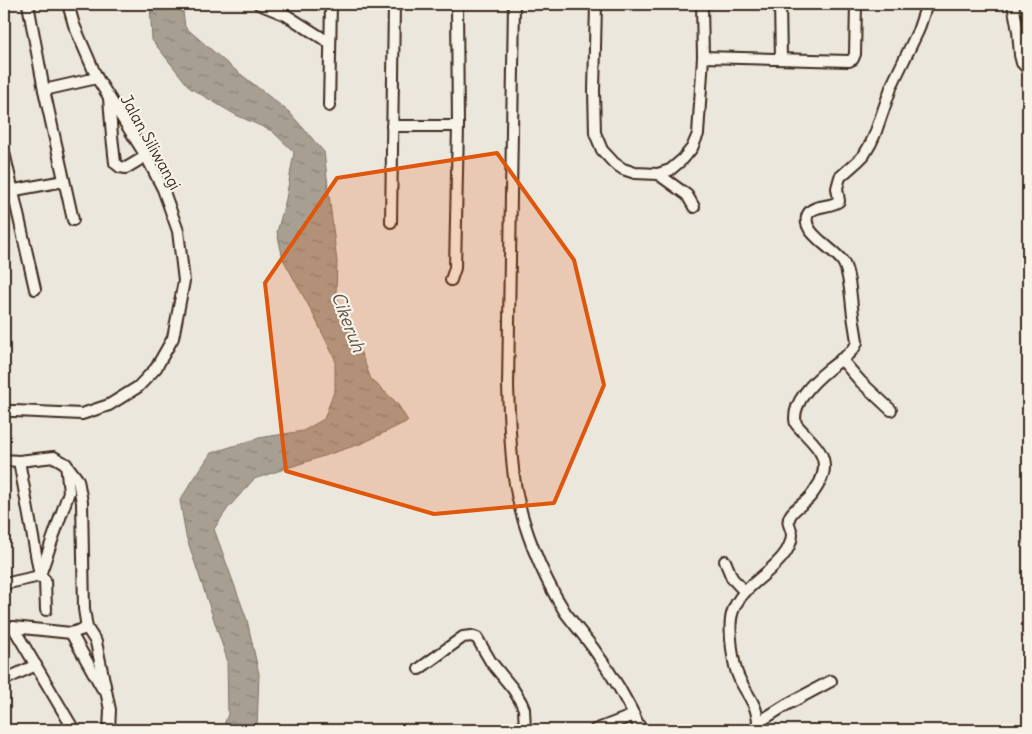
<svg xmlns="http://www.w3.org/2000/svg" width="1032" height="734" viewBox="0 0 1032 734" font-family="Delius,sans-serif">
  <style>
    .water { fill: url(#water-ripples); stroke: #7c7064 }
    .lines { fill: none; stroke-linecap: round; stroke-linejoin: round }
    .minor-casing { stroke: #3b2a1e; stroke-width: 14 }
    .minor { stroke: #f7f3e8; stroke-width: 10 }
    .marked { fill: #df570d; fill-opacity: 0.2; stroke: #df570d; stroke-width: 4; stroke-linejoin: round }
    .labels { text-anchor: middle; stroke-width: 4.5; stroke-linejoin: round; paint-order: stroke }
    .street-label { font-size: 16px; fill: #3b2a1e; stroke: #f7f3e8 }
    .water-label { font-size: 18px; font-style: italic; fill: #615347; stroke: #f7f3e8 }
  </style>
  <defs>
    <pattern id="water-ripples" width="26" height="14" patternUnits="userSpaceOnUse" patternTransform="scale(1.25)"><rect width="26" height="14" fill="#a89f93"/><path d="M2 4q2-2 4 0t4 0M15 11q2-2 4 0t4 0" fill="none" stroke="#8a8277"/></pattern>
  </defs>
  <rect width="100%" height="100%" fill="#ece7dc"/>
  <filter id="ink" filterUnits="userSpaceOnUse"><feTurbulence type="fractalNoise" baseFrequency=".02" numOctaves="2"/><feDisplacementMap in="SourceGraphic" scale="10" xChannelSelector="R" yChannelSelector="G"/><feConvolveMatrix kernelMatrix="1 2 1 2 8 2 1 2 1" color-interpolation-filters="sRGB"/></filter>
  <g filter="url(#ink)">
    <path class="water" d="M150 4H182L185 27 229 65 289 112 324 152 337 262 336 295 354 335 371 379 397 403 408 421 363 443 254 479 228 508 214 529 247 620 259 674 257 730H222L228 714 227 659 186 536 180 500 211 453 259 438 303 431 324 419 335 389V359L311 310 283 259 277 232 286 199 294 152 272 131 236 115 190 88 152 40Z"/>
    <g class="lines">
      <g class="minor-casing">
        <g id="minor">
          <path d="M28 4 44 90 73 220"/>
          <path d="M259 4 286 15 330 43"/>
          <path d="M514 4 508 386C509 416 510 447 514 477 520 522 541 574 565 612 574 624 584 636 593 648 612 674 628 701 641 730"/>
          <path d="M596 4 594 91 595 133 602 150 614 163 623 169 635 173 658 174 670 170 683 159 692 148 698 134 703 57"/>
          <path d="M702 4 703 57 849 61 853 59 855 54 856 4"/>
          <path d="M780 4 781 59"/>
          <path d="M1013 4 1018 31 1020 55 1022 63 1028 69"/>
          <path d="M44 90 97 78"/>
          <path d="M109 98 112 136 115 163 120 167 126 168 146 156"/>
          <path d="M329 106 331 4"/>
          <path d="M392 126H458"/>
          <path d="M4 152 35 289"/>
          <path d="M658 174 687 195 694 207"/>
          <path d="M4 192 64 181"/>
          <path d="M391 222 394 4"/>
          <path d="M451 280 455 268 458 126 457 4"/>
          <path d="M841 359 861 382 891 410"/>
          <path d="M4 411H15L82 414 109 405 138 387 156 368 173 338 184 281 178 231 163 189 146 156 97 78 74 25 68 4"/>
          <path d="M4 460 19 461 54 457 66 464 78 480 82 502 84 609 87 628 96 642 110 710 109 730"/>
          <path d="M19 461 40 576 45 580 46 610"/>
          <path d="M725 561 732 578 745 592"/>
          <path d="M40 575 69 492 66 464"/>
          <path d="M4 584 40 576"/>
          <path d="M13 627 74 730"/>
          <path d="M4 629 13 627 71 633 87 628"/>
          <path d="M71 633 102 688"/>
          <path d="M419 669 463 637 471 636 477 638 491 662 513 689 521 702 524 709 525 730"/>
          <path d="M4 680 36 665"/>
          <path d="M759 722 786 705 831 681"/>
          <path d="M595 730 634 715"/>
          <path d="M758 730C760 707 748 697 739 678 733 666 728 628 732 614 739 587 771 575 786 552 789 547 792 540 792 534 791 527 786 523 790 516 794 508 804 504 809 498 814 493 817 487 820 482 833 455 812 443 796 424 790 404 814 381 829 369 837 362 855 352 857 342 856 333 854 324 853 315 851 301 850 273 843 262 835 249 799 232 808 214 814 204 831 208 839 201L837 188 840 177 858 161 864 155 871 143 875 134 892 85 918 31 927 4"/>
        </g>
      </g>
      <use href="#minor" class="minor"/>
    </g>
  </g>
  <path class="marked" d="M497 153 574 260 604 385 554 503 434 514 286 471 265 283 337 178Z"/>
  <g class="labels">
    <g class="street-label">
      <text transform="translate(151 142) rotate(61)" y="6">Jalan Siliwangi</text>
    </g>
    <g class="water-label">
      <text transform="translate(348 322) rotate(69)" y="6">Cikeruh</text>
    </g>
  </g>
  <rect width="1032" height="734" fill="none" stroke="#f7f3e8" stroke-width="20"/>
  <rect x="10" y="10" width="1012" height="714" fill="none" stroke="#3b2a1e" stroke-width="2" filter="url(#ink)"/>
</svg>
